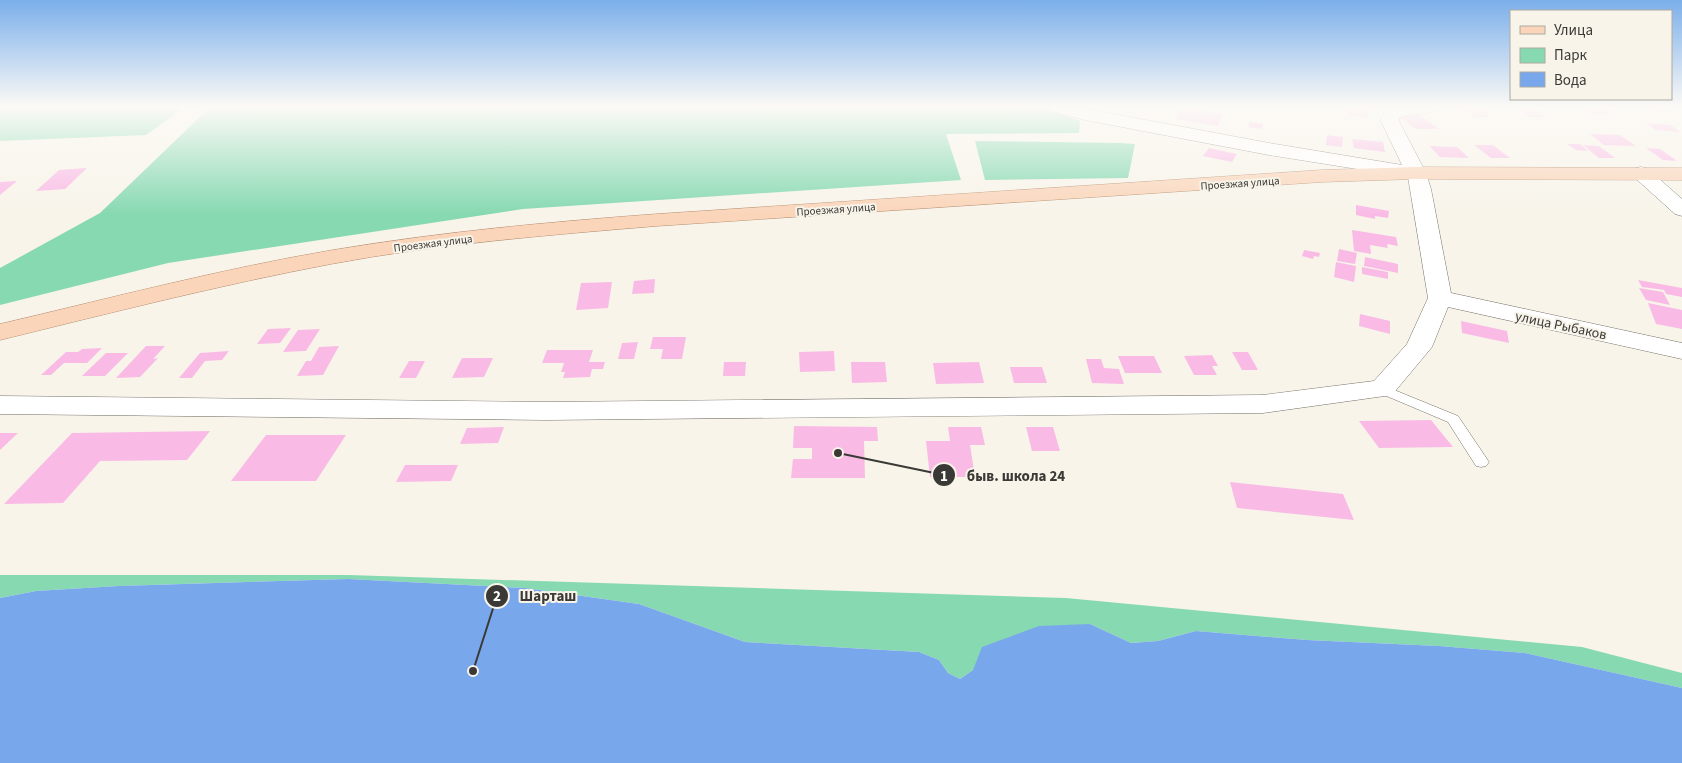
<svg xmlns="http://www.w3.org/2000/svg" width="1682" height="763" viewBox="0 0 1682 763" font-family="'Source Sans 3',sans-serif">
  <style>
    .green { fill: #87d9b2 }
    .water { fill: #79a7ec }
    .building { fill: #f9bbe6 }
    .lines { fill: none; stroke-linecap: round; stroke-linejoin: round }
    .service-casing { stroke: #747168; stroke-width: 1 }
    .minor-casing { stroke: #747168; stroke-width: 1 }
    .primary-casing { stroke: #b48c6e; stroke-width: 1 }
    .service { fill: #fff; fill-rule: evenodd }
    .minor { fill: #fff; fill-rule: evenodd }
    .primary { fill: #fad5ba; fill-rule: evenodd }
    .labels { text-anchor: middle; stroke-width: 4; stroke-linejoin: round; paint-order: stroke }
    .far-street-label { font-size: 11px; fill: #3a3935; stroke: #f8f4ea }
    .street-label { font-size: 14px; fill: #3a3935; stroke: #f8f4ea }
    .leader { fill: none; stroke: #3a3935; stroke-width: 2 }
    .callout-dot { fill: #3a3935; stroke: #f8f4ea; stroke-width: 2 }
    .mark-label { font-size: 15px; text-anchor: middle; font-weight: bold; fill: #fff }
    .callout-label { font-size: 15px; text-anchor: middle; font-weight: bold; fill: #3a3935; stroke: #f8f4ea; stroke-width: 4; stroke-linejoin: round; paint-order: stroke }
  </style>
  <rect width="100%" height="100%" fill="#f8f4ea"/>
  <g class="green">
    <path d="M0 107H185L146 135 0 141Z"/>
    <path d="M214 107H1043L1080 121 1079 133 946 134 961 180 523 209 168 263 0 305V268L100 213 205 112Z"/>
    <path d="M975 141 1120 143 1135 144 1128 178 985 180Z"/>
    <path d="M0 575H349L1066 598 1582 647 1682 673V688L1525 653 1439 646 1307 640 1196 631 1158 641 1131 643 1090 624 973 670 960 679 948 673 939 660 919 652 745 642 639 604 525 588 348 579 118 586 36 591 0 598Z"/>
  </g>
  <path class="water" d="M348 579 525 588 639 604 745 642 919 652 939 660 948 673 960 679 973 670 982 647 1039 626 1090 624 1131 643 1158 641 1196 631 1307 640 1439 646 1525 653 1682 688V763H0V598L36 591 118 586Z"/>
  <g class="building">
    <path d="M1182 107 1223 114 1218 126 1176 119Z"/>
    <path d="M1513 107H1530L1547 117H1530Z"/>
    <path d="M1582 107H1601L1613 114H1595Z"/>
    <path d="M1649 107H1663L1672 112H1657Z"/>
    <path d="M1348 108 1367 110 1368 117 1348 115Z"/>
    <path d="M1477 108 1491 117H1476L1463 109Z"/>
    <path d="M1420 115 1439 129H1416L1398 116Z"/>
    <path d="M1249 122 1263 124 1262 129 1249 127Z"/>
    <path d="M1647 123 1670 125 1680 132 1656 130Z"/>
    <path d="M1590 134 1620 135 1636 146 1604 145Z"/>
    <path d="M1327 135 1343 137 1342 147 1326 145Z"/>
    <path d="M1352 139 1383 142 1385 152 1354 148Z"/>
    <path d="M1567 144H1580L1588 151 1576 150Z"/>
    <path d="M1474 145H1493L1510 158H1491Z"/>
    <path d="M1583 145 1599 146 1615 158H1599Z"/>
    <path d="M1429 146 1457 147 1469 158 1440 157Z"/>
    <path d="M1209 148 1237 154 1232 162 1203 156Z"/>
    <path d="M1646 148 1660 149 1677 161 1663 160Z"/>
    <path d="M87 168 65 189 36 191 59 170Z"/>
    <path d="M17 181 0 195V182Z"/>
    <path d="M1356 205 1389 211 1388 218 1375 216V219L1356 215Z"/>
    <path d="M1352 230 1396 237 1398 246 1387 244 1388 248 1370 245 1371 254 1354 251Z"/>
    <path d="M1339 249 1357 253 1355 264 1337 261Z"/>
    <path d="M1304 250 1320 253 1319 257 1314 256 1313 259 1302 256Z"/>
    <path d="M1365 257 1398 264V273L1364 266Z"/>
    <path d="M1336 262 1356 266 1354 282 1334 277Z"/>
    <path d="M1362 267 1388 272V279L1362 274Z"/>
    <path d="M655 279 654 293 632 294 634 281Z"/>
    <path d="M1638 280 1682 288V297L1666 294 1664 290 1642 287Z"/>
    <path d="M612 282 608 308 576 310 581 283Z"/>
    <path d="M1639 288 1663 292 1670 305 1646 300Z"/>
    <path d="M1648 303 1682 310V329L1656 324Z"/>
    <path d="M1360 314 1390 321V334L1359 326Z"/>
    <path d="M1461 321 1507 331 1509 343 1462 333Z"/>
    <path d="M291 328 280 343 257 344 268 329Z"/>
    <path d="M320 329 306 351 283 352 298 330Z"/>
    <path d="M653 337H686L682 359H661L663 349H650Z"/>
    <path d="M638 342 634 359H618L622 343Z"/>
    <path d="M146 346H165L153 359 158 358 140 377 116 378Z"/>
    <path d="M339 346 323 375 297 376 306 361H311L319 347Z"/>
    <path d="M102 348 87 363H64L51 375H41L66 352H78L82 349Z"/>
    <path d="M547 350H593L589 362H605L603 369H592L590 377 563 378 565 372H561L564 363H542Z"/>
    <path d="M229 351 222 360 205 361 192 378H179L200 353Z"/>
    <path d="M834 351 835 371 800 372 799 352Z"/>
    <path d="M1232 352H1248L1258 370H1242Z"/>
    <path d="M106 353H128L105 376H82Z"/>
    <path d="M1212 355 1218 366H1212L1217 375H1194L1184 356Z"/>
    <path d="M1118 356H1154L1162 373H1125Z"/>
    <path d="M462 358H493L484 377 452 378Z"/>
    <path d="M1086 359H1101L1104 368 1119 369 1124 384 1092 383Z"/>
    <path d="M409 361H425L416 378H399Z"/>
    <path d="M724 362H746L745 376H723Z"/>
    <path d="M851 362H885L887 382 852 383Z"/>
    <path d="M979 362 984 383 936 384 933 363Z"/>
    <path d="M1010 367H1042L1047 383H1014Z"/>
    <path d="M1431 420 1453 447 1379 448 1359 421Z"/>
    <path d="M794 426 877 427 878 441H864L865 478H791L793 459H812V448H793Z"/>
    <path d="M504 427 498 443 460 444 467 428Z"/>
    <path d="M948 427H981L985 445H970L975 477H930L926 441H950Z"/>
    <path d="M1026 427H1053L1060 451H1032Z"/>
    <path d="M210 431 187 460 100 461 63 503 4 504 72 433Z"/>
    <path d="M0 433H18L0 450Z"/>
    <path d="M266 435H346L316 481H231Z"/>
    <path d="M405 465H458L451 481 396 482Z"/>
    <path d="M1230 482 1343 494 1354 520 1237 508Z"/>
  </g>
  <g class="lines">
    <g class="service-casing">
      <path id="service" d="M1382 385 1458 416 1489 462 1486 466 1481 467 1476 466 1448 422 1377 392 1375 389 1377 386Z"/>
    </g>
    <g class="minor-casing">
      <g id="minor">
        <path d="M1049 107H1076L1269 143 1402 165 1381 121C1385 99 1425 107 1441 107L1439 111C1426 114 1412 113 1399 118V121L1426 173 1431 189 1451 293 1682 343V359L1448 307 1432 347 1392 395 1263 413 546 420 0 414V396L546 402 1263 395 1374 381 1407 344 1428 298 1408 177 1269 155 1085 120 1052 111Z"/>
        <path d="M1641 167 1648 169 1682 199V216L1675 214 1634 177 1631 173 1634 169Z"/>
      </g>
    </g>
    <g class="primary-casing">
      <path id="primary" d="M1416 167 1682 168V180L1416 179 1322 182 657 226C548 235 438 244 331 264 220 285 110 313 0 340V324C111 298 221 269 333 250 440 232 549 222 657 214L1322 170Z"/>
    </g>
    <use href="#service" class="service"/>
    <use href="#minor" class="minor"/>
    <use href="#primary" class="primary"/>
  </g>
  <linearGradient id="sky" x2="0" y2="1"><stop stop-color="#7bafea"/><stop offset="0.5" stop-color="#fcfaf6"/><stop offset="1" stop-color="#fcfaf6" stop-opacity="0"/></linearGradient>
  <rect width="1682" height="214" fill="url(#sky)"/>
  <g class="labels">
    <g class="far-street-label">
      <text transform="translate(1240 183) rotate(-4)" y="4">Проезжая улица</text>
      <text transform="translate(836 209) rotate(-4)" y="4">Проезжая улица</text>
      <text transform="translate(433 243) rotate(-7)" y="4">Проезжая улица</text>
    </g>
    <g class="street-label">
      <text transform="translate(1561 325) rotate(12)" y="5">улица Рыбаков</text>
    </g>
  </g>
  <path class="leader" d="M838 453L944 475M473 671L497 596"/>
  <g class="callout-dot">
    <circle cx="838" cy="453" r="5"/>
    <circle cx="473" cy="671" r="5"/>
    <circle cx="944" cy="475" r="12"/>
    <circle cx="497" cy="596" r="12"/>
  </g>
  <g class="mark-label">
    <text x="944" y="481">1</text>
    <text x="497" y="601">2</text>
  </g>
  <g class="callout-label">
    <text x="1016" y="481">быв. школа 24</text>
    <text x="548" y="601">Шарташ</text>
  </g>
  <rect x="1510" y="10" width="162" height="90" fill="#f8f4ea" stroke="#aca9a2"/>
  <rect x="1520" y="26" width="25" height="8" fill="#fad5ba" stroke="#aca9a2"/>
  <text x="1554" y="35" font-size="15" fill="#3a3935">Улица</text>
  <rect x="1520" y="48" width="25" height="15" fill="#87d9b2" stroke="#aca9a2"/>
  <text x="1554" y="60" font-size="15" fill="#3a3935">Парк</text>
  <rect x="1520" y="72" width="25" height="15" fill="#79a7ec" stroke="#aca9a2"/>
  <text x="1554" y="85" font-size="15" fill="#3a3935">Вода</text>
</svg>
